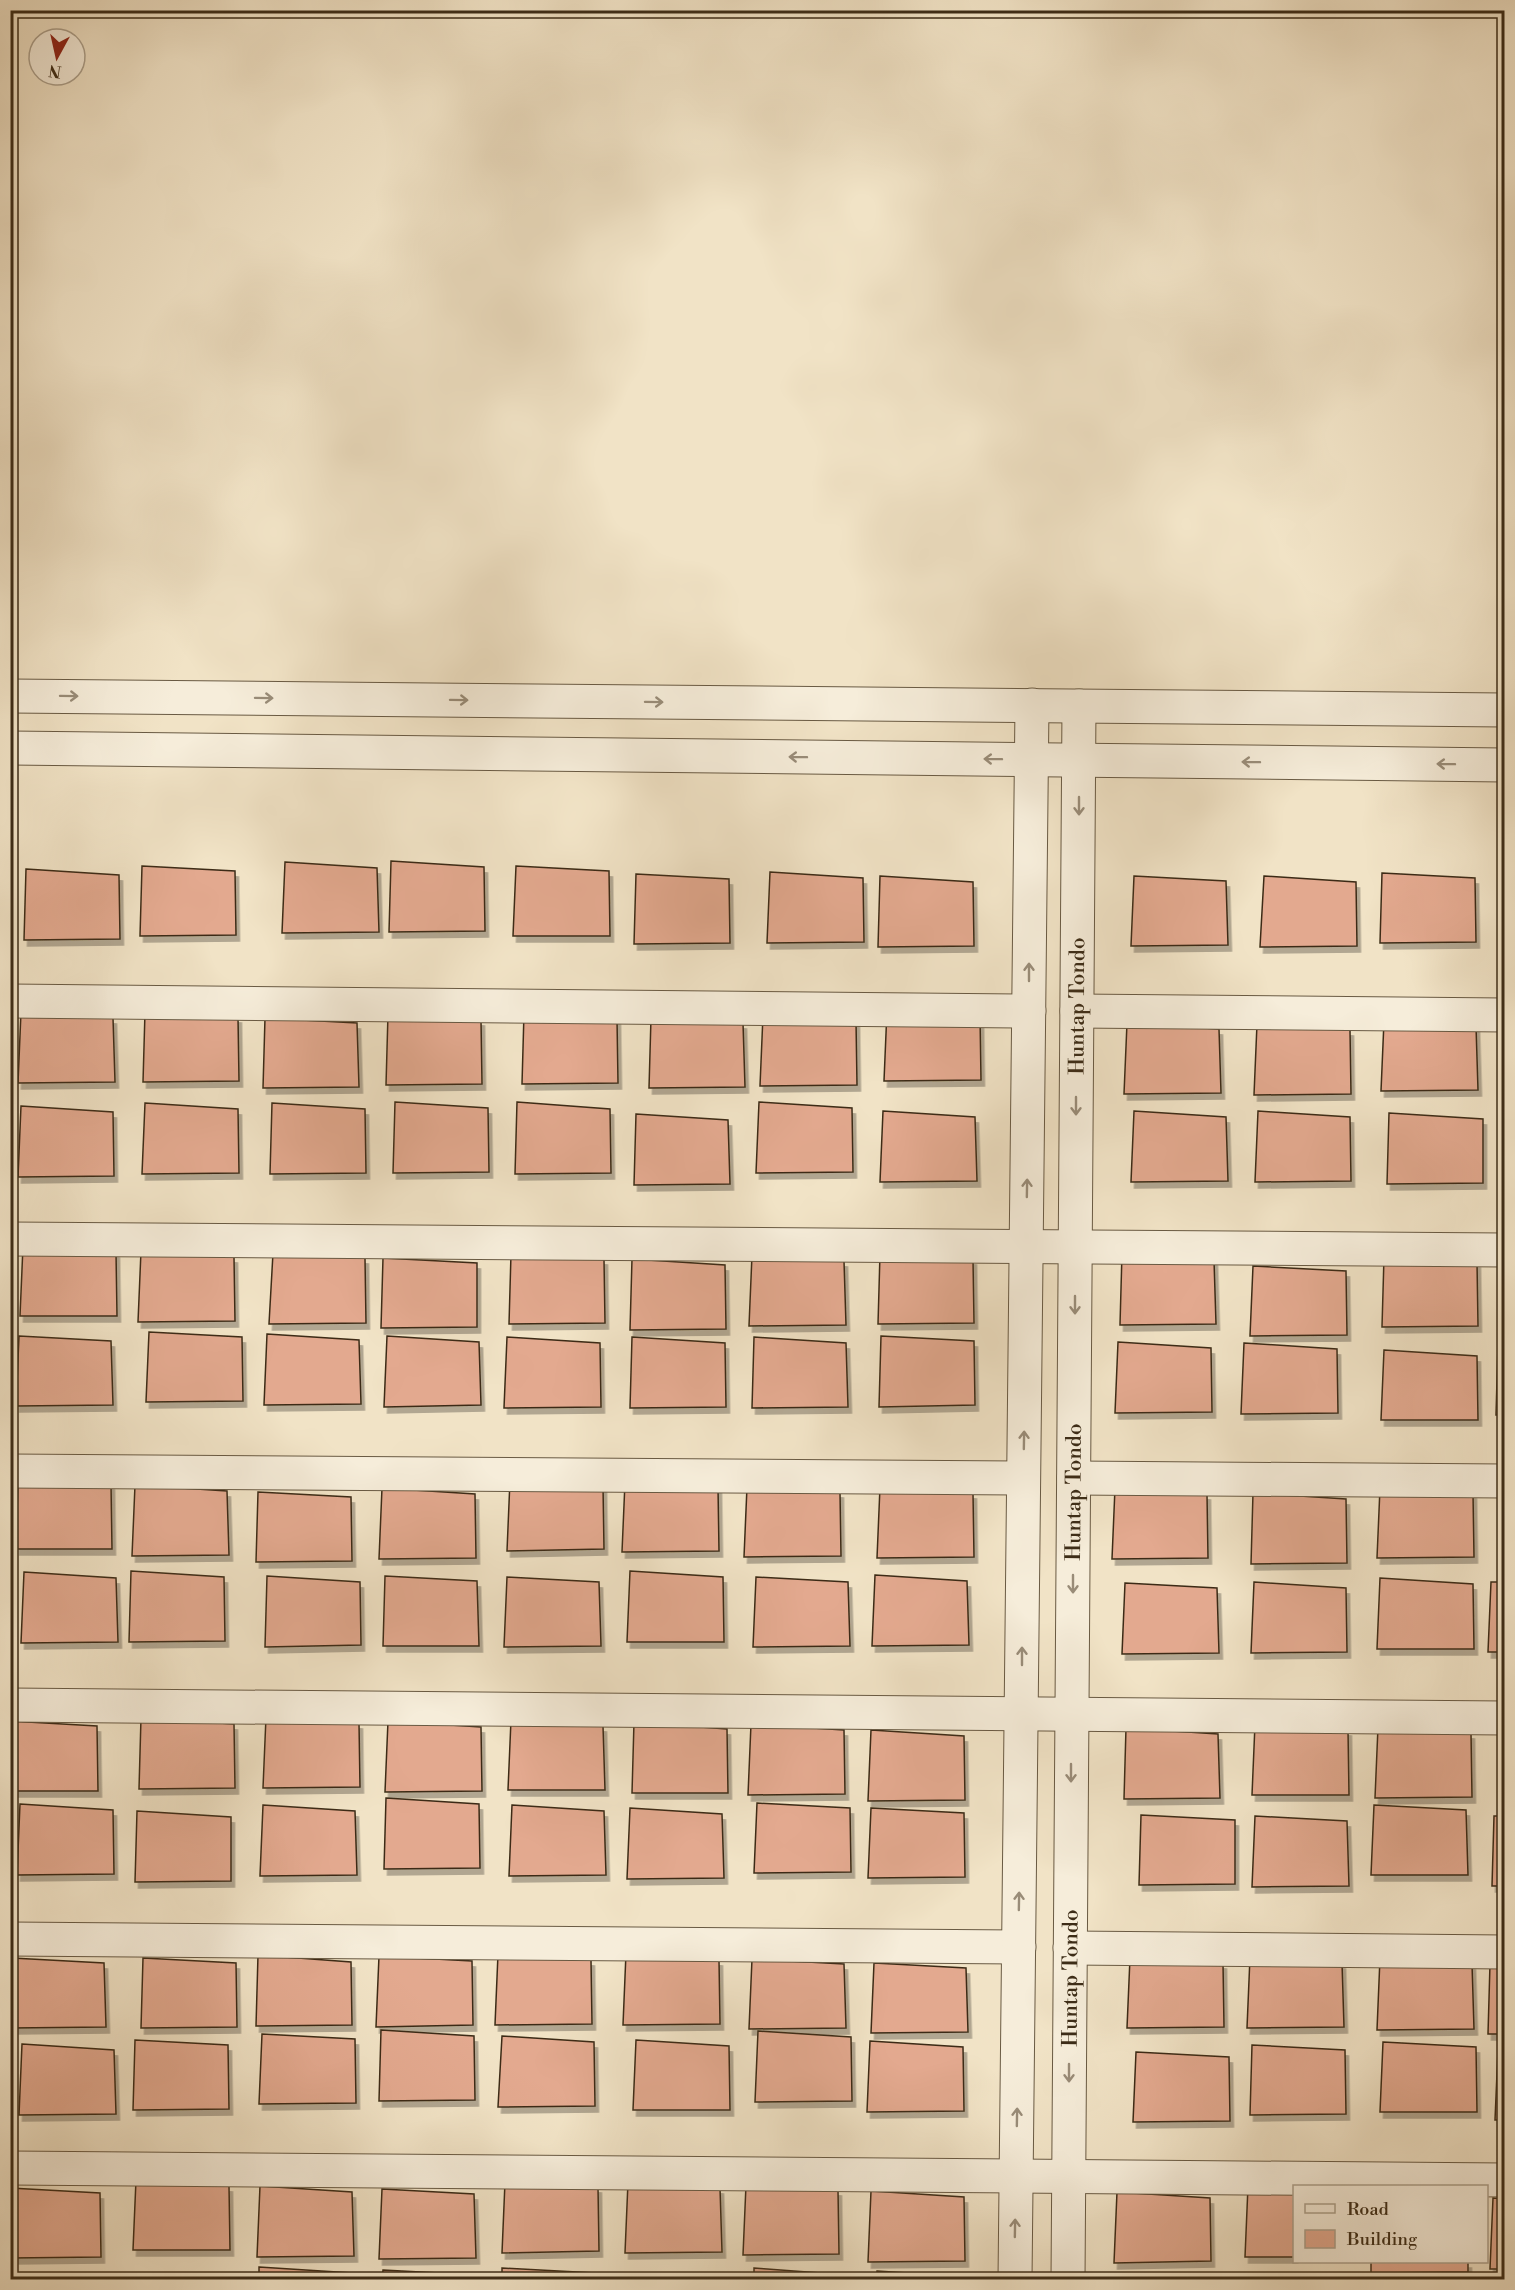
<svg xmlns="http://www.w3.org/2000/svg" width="1515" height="2290" viewBox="0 0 1515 2290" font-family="'Libre Bodoni',serif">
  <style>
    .building { fill: #e3a98f; stroke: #3c2c17; stroke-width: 1.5; filter: url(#shadow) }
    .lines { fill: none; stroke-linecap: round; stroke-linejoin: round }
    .minor-casing { stroke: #695a43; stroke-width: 35 }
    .minor { stroke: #f6edda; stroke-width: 33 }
    .oneway { stroke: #998c78 }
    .labels { text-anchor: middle; stroke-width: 5; stroke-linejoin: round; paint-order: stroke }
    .street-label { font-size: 21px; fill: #3c2c17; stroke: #f6edda }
  </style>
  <defs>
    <filter id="shadow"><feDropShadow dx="3.5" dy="6" stdDeviation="0" flood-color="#0004"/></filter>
  </defs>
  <rect width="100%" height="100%" fill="#f1e3c6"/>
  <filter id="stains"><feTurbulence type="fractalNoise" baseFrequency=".00333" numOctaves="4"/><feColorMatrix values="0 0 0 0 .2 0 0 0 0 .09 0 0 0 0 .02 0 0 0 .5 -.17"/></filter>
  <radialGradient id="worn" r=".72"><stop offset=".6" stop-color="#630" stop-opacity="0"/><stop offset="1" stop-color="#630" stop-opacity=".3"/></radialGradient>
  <g class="building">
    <path d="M391 861 484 867 485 931 389 932Z"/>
    <path d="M285 862 377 868 379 932 282 933Z"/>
    <path d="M142 866 235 871 236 935 140 936Z"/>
    <path d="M516 866 609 871 610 936H513Z"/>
    <path d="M26 869 119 875 120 939 24 940Z"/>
    <path d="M770 872 863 878 864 942 767 943Z"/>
    <path d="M1382 873 1475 878 1476 942 1380 943Z"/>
    <path d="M636 874 729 879 730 943 634 944Z"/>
    <path d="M880 876 973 882 974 946 878 947Z"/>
    <path d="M1134 876 1226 881 1228 945 1131 946Z"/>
    <path d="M1264 876 1356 882 1357 946 1260 947Z"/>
    <path d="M887 1010 980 1016 981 1080 884 1081Z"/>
    <path d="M21 1012 113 1018 115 1082 18 1083Z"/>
    <path d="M145 1012 238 1017 239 1081 143 1082Z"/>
    <path d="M524 1013 617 1019 618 1083 522 1084Z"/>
    <path d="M388 1014 481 1020 482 1084 386 1085Z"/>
    <path d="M763 1015 856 1021 857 1085 760 1086Z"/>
    <path d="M265 1018 357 1023 359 1087 263 1088Z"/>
    <path d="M651 1018 743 1023 745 1087 649 1088Z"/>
    <path d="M1384 1021 1476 1026 1478 1090 1381 1091Z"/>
    <path d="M1127 1023 1219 1029 1221 1093 1124 1094Z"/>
    <path d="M1257 1024 1350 1030 1351 1094 1254 1095Z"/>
    <path d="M1504 1037V1094H1502Z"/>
    <path d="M395 1102 488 1108 489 1172 393 1173Z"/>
    <path d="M517 1102 610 1109 611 1173 515 1174Z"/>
    <path d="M759 1102 852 1108 853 1172 756 1173Z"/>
    <path d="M145 1103 238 1109 239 1173 142 1174Z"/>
    <path d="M272 1103 365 1109 366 1173 270 1174Z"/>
    <path d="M21 1106 113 1112 114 1176 18 1177Z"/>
    <path d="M883 1111 975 1117 977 1181 880 1182Z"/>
    <path d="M1134 1111 1226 1117 1228 1181 1131 1182Z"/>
    <path d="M1258 1111 1350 1117 1351 1181 1255 1182Z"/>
    <path d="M1389 1113 1483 1119V1183L1387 1184Z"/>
    <path d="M636 1114 728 1120 730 1184 634 1185Z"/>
    <path d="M1501 1114H1504V1185H1498Z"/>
    <path d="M23 1246 116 1252 117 1316H20Z"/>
    <path d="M141 1251 234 1257 235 1321 138 1322Z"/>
    <path d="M273 1253 365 1258 366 1323 269 1324Z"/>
    <path d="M1122 1253 1214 1260 1216 1324 1120 1325Z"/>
    <path d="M511 1254 604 1259 605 1323 509 1324Z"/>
    <path d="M880 1254 973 1259 974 1323 878 1324Z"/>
    <path d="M752 1255 844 1261 846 1325 749 1326Z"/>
    <path d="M1384 1257 1477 1262 1478 1326 1382 1327Z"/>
    <path d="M383 1258 477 1263V1327L381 1328Z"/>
    <path d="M632 1259 725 1265 726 1329 630 1330Z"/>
    <path d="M1253 1266 1346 1271 1347 1335 1250 1336Z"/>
    <path d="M149 1332 242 1337 243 1401 146 1402Z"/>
    <path d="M267 1334 359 1340 361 1404 264 1405Z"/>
    <path d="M19 1336 111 1341 113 1405 16 1406Z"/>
    <path d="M387 1336 479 1342 481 1405 384 1407Z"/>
    <path d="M881 1336 974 1341 975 1405 879 1407Z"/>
    <path d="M507 1337 600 1343 601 1407 504 1408Z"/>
    <path d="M632 1337 725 1343 726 1407 630 1408Z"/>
    <path d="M754 1337 846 1343 848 1407 752 1408Z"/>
    <path d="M1118 1342 1211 1348 1212 1412 1115 1413Z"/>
    <path d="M1244 1343 1337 1349 1338 1413 1241 1414Z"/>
    <path d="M1498 1345H1504V1415H1496Z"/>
    <path d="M1384 1350 1477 1356 1478 1420H1381Z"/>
    <path d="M18 1478 111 1484 112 1549H16Z"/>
    <path d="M510 1480 603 1486 604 1549 507 1551Z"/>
    <path d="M625 1482 718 1487 719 1551 622 1552Z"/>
    <path d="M135 1485 227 1491 229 1555 132 1556Z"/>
    <path d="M747 1487 840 1492 841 1556 744 1557Z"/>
    <path d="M880 1487 973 1493 974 1557 877 1558Z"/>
    <path d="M382 1488 475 1494 476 1558 379 1559Z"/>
    <path d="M1115 1488 1207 1494 1208 1558 1112 1559Z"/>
    <path d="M1380 1488 1473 1493 1474 1557 1377 1558Z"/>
    <path d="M1501 1490H1504V1560H1499Z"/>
    <path d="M258 1492 351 1497 352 1561 256 1562Z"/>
    <path d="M1253 1493 1346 1499 1347 1563 1251 1564Z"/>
    <path d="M131 1571 224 1577 225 1641 129 1642Z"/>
    <path d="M630 1571 723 1577 724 1642H627Z"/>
    <path d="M24 1572 116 1578 118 1642 21 1643Z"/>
    <path d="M875 1575 967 1581 969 1645 872 1646Z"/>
    <path d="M267 1576 360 1582 361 1645 265 1647Z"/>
    <path d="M385 1576 477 1581 479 1646H383Z"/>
    <path d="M507 1577 599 1582 601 1646 504 1647Z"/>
    <path d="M756 1577 848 1582 850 1646 753 1647Z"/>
    <path d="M1380 1578 1473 1584 1474 1649H1377Z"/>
    <path d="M1254 1582 1346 1588 1347 1652 1251 1653Z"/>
    <path d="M1491 1582H1504V1652H1488Z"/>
    <path d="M1125 1583 1217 1588 1219 1653 1122 1654Z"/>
    <path d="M266 1717 359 1723 360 1787 263 1788Z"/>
    <path d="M141 1718 234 1724 235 1788 139 1789Z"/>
    <path d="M511 1720 603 1726 605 1790H508Z"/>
    <path d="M10 1721 97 1726 98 1791H10Z"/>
    <path d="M388 1721 481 1727 482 1791 385 1792Z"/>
    <path d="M634 1722 727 1729 728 1793H632Z"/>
    <path d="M1503 1723 1504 1724V1794H1500Z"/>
    <path d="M751 1724 844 1730 845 1794 748 1795Z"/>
    <path d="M1255 1724 1348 1730 1349 1795H1252Z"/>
    <path d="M1378 1727 1471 1733 1472 1797 1375 1798Z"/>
    <path d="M1126 1728 1218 1734 1220 1798 1124 1799Z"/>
    <path d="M871 1730 964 1736 965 1800 868 1801Z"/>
    <path d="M386 1798 479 1804 480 1868 384 1869Z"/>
    <path d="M757 1803 850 1808 851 1872 754 1873Z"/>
    <path d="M20 1804 113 1810 114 1874 17 1875Z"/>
    <path d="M263 1805 355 1811 357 1875 260 1876Z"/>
    <path d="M512 1805 604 1811 606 1875 509 1876Z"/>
    <path d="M1374 1805 1466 1810 1468 1875H1371Z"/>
    <path d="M630 1808 722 1814 724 1878 627 1879Z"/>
    <path d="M871 1808 964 1813 965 1877 868 1878Z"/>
    <path d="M137 1811 231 1817V1881L135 1882Z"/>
    <path d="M1141 1815 1235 1820V1884L1139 1885Z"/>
    <path d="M1255 1816 1347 1821 1349 1886 1252 1887Z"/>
    <path d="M1494 1816H1504V1886H1492Z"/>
    <path d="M626 1953 719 1960 720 2024 623 2025Z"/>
    <path d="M498 1954 591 1960 592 2024 495 2025Z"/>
    <path d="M258 1955 351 1962 352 2025 256 2026Z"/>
    <path d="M379 1956 472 1961 473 2025 376 2027Z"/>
    <path d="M1250 1957 1342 1963 1344 2027 1247 2028Z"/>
    <path d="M12 1958 104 1963 106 2027 10 2028Z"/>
    <path d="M143 1958 236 1963 237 2027 141 2028Z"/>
    <path d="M1130 1958 1223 1963 1224 2027 1127 2028Z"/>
    <path d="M1380 1958 1472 1964 1474 2029 1377 2030Z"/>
    <path d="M752 1959 844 1964 846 2028 749 2029Z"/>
    <path d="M874 1963 966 1968 968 2032 871 2033Z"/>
    <path d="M1490 1964H1504V2034H1488Z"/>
    <path d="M381 2030 474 2036 475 2100 379 2101Z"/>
    <path d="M758 2031 851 2037 852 2101 755 2102Z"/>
    <path d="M262 2034 355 2039 356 2103 259 2104Z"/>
    <path d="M502 2036 594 2042 595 2106 498 2107Z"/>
    <path d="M135 2040 228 2045 229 2109 133 2110Z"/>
    <path d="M636 2040 729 2046 730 2110H633Z"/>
    <path d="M870 2041 963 2047 964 2111 867 2112Z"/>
    <path d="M1383 2042 1476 2047 1477 2112H1380Z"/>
    <path d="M22 2044 114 2050 116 2114 19 2115Z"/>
    <path d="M1252 2045 1345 2050 1346 2114 1250 2115Z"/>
    <path d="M1498 2050H1504V2120H1495Z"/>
    <path d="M1136 2052 1229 2057 1230 2121 1133 2122Z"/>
    <path d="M136 2180 229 2186 230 2250H133Z"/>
    <path d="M505 2182 598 2187 599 2251 502 2253Z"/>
    <path d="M628 2182 720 2188 722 2252 625 2253Z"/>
    <path d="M746 2185 838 2190 839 2254 743 2255Z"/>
    <path d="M260 2186 352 2192 354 2256 257 2257Z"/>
    <path d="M1248 2186 1294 2189V2257H1245Z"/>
    <path d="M10 2188 100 2193 101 2257 10 2258Z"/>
    <path d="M382 2189 474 2194 476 2258 379 2259Z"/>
    <path d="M871 2191 964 2197 965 2261 868 2262Z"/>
    <path d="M1117 2192 1210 2198 1211 2261 1114 2263Z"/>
    <path d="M1493 2198 1504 2199V2269H1490Z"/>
    <path d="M1371 2262H1468V2272L1371 2273Z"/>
    <path d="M259 2267 352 2273V2280H259Z"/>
    <path d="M502 2268 595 2273V2280H502Z"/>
    <path d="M754 2268 847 2275V2280H754Z"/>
    <path d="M383 2270 476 2275V2280H382Z"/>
    <path d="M877 2271 969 2277V2280H876Z"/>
    <path d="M1118 2273 1212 2279V2280H1118Z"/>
    <path d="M141 2274 220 2280H141Z"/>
    <path d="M626 2274 713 2280H625Z"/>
    <path d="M1378 2276 1432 2280H1378Z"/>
    <path d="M14 2277 56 2280H14Z"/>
  </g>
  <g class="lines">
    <g class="minor-casing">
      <g id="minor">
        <path d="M10 696 1504 710"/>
        <path d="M10 748 1504 765"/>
        <path d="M10 1001 1029 1011"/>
        <path d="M1077 1011 1504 1015"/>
        <path d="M10 1239 1504 1250"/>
        <path d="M10 1471 1023 1478"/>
        <path d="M1074 1478 1504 1481"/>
        <path d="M10 1705 1504 1718"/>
        <path d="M10 1939 1019 1947"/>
        <path d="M1070 1948 1504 1952"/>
        <path d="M10 2168 1504 2180"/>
        <path d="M1015 2280 1032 705"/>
        <path id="s1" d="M1068 2280 1079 706"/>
      </g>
    </g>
    <use href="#minor" class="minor"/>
  </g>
  <defs><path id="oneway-shaft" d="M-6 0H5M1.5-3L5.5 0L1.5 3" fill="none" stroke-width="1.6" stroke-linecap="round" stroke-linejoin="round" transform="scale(1.5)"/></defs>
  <g class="oneway">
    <use href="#oneway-shaft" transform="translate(69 696) rotate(1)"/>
    <use href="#oneway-shaft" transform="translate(264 698) rotate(1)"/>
    <use href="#oneway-shaft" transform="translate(459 700) rotate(1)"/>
    <use href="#oneway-shaft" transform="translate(654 702) rotate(1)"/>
    <use href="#oneway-shaft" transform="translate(798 757) rotate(-179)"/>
    <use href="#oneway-shaft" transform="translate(993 759) rotate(-179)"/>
    <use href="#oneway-shaft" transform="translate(1251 762) rotate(-179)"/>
    <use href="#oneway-shaft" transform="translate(1446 764) rotate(-179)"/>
    <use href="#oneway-shaft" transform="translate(1079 806) rotate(90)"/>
    <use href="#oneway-shaft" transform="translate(1029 972) rotate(-90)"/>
    <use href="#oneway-shaft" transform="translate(1076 1106) rotate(90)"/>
    <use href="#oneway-shaft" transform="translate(1027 1188) rotate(-89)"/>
    <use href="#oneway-shaft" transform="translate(1075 1305) rotate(90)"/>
    <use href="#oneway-shaft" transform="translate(1024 1440) rotate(-89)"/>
    <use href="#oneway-shaft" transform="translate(1073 1584) rotate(90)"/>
    <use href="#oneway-shaft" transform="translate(1022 1656) rotate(-90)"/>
    <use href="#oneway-shaft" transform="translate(1071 1773) rotate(90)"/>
    <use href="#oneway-shaft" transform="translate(1019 1901) rotate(-89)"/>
    <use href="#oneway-shaft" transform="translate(1069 2073) rotate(90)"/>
    <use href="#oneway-shaft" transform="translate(1017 2117) rotate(-89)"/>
    <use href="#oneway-shaft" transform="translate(1015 2228) rotate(-89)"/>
  </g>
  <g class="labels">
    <g class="street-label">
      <text dy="7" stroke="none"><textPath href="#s1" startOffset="1274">Huntap Tondo</textPath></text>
      <text dy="7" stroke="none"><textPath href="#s1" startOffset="788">Huntap Tondo</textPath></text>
      <text dy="7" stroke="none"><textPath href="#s1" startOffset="302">Huntap Tondo</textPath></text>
    </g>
  </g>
  <rect width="1515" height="2290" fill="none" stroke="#f1e3c6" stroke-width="36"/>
  <rect x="12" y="12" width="1491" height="2266" fill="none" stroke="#3c2c17" stroke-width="3"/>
  <rect x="18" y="18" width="1479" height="2254" fill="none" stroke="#3c2c17" stroke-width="1.5"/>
  <rect x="1293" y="2185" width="195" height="78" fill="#f6edda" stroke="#aca08c" stroke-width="1.5"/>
  <rect x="1305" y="2204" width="30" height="9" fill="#f6edda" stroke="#aca08c" stroke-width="1.5"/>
  <text x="1347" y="2215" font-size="18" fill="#3c2c17">Road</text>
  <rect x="1305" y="2230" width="30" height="18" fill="#e3a98f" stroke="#aca08c" stroke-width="1.5"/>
  <text x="1347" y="2245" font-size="18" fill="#3c2c17">Building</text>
  <g transform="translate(57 57) rotate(188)"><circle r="28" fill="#f6edda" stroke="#aca08c" stroke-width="1.5"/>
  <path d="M0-4.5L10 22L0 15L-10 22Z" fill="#8f2418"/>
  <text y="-9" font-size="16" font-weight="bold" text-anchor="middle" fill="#3c2c17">N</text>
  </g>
  <rect width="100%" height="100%" filter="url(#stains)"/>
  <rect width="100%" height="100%" fill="url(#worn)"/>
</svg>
